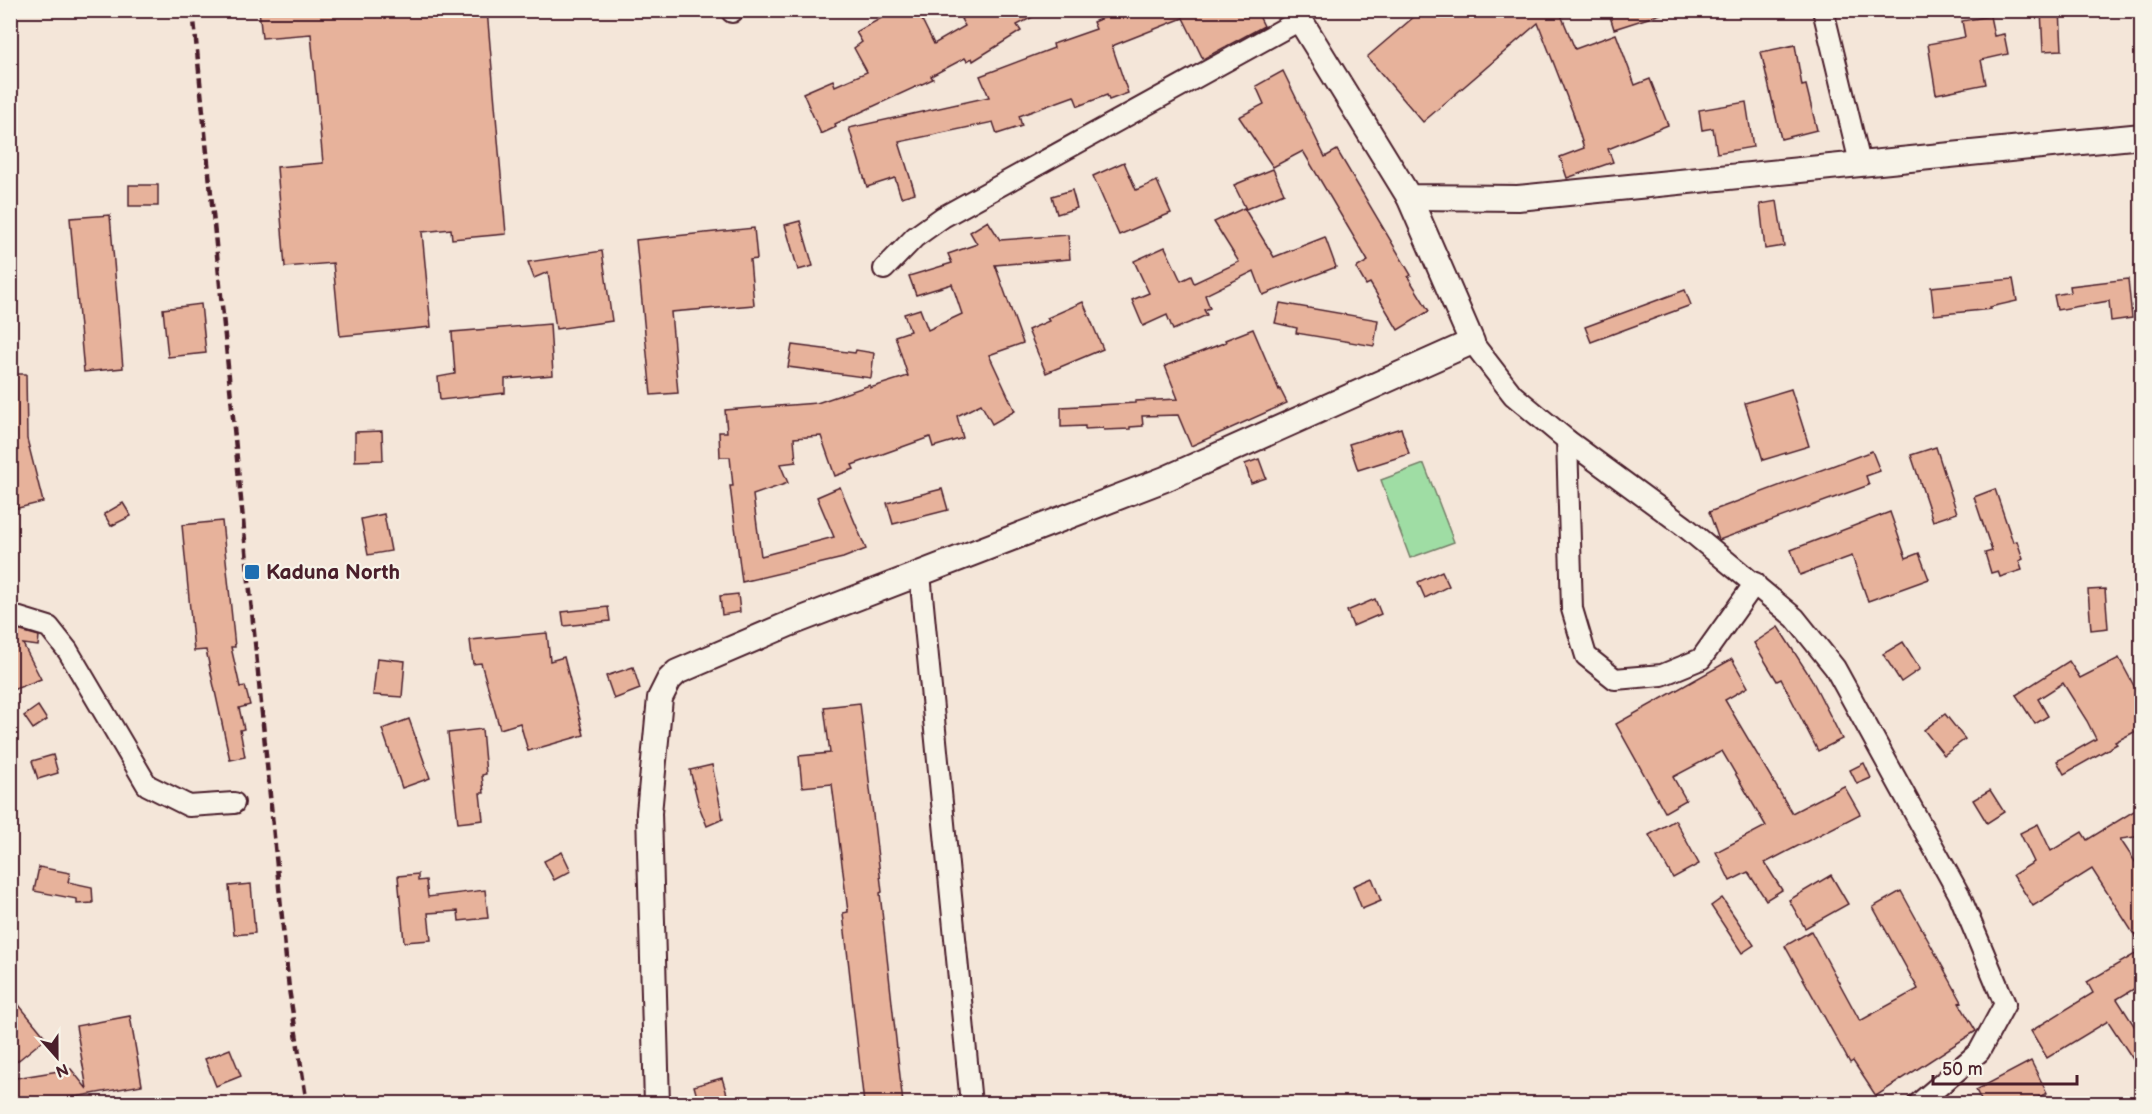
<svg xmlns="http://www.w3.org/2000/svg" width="2152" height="1114" viewBox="0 0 2152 1114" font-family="'Balsamiq Sans',sans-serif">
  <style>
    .green { fill: #9fdda4; stroke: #747e68; stroke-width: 1.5 }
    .building { fill: #e7b29b; stroke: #4a1f2b; stroke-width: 1.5 }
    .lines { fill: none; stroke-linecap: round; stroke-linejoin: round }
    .minor-casing { stroke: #4a1f2b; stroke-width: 24 }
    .tertiary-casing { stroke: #4a1f2b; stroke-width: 28 }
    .minor { stroke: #f7f3e8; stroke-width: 20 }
    .tertiary { stroke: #f7f3e8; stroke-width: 24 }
    .rail { stroke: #4a1f2b; stroke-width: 4.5; stroke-dasharray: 9 4.5; stroke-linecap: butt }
    .poi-dot { fill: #1f6fb2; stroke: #f7f3e8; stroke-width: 2 }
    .labels { text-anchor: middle; stroke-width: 4.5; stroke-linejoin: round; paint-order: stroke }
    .poi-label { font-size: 21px; font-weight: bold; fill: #4a1f2b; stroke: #f7f3e8; text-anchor: start }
  </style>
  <rect width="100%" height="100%" fill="#f4e6d9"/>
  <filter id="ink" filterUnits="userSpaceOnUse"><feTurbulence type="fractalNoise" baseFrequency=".0167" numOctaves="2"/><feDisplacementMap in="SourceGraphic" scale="12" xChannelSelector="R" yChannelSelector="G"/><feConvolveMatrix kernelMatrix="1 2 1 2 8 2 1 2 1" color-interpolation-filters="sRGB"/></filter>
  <g filter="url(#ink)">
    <path class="green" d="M1424 464 1454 542 1410 558 1381 480Z"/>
    <g class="building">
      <path d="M259 10H487L506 234 452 239 451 229 422 232 431 327 340 336 333 263 285 267 277 167 323 163 311 34 262 38Z"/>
      <path d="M896 10H917L934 44 965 26 961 19 976 10H980L984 17 994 10H1046L1017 25 1021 31 973 61 972 58 967 61 965 58 931 76 933 79 835 124 836 127 821 134 803 93 833 80 835 86 867 72 854 48 862 42 856 32Z"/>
      <path d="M1122 10H1256L1264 26 1203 59 1183 18 1112 46 1128 93 1109 100 1107 95 1078 106 1074 96 1019 116 1022 126 997 134 993 122 899 142 915 193 901 197 895 178 867 187 849 128 989 97 980 76 1054 48 1053 44 1096 29 1093 22Z"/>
      <path d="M1422 10H1559L1575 49 1616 34 1635 85 1650 79 1668 125 1608 149 1613 162 1567 178 1560 157 1584 148 1573 113 1538 23 1423 122 1367 57Z"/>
      <path d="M1608 10H1661V14L1614 29Z"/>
      <path d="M2041 10H2060L2062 50 2043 51Z"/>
      <path d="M1990 16 1994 36 2004 34 2008 54 1981 60 1986 84 1936 94 1928 44 1965 37 1962 21Z"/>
      <path d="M1795 45 1802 86 1806 85 1817 130 1781 139 1761 52Z"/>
      <path d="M1283 71 1325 157 1337 150 1411 275 1408 277 1429 311 1398 330 1370 283 1366 285 1356 268 1368 261 1303 151 1273 167 1239 117 1264 104 1256 86Z"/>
      <path d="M1746 102 1753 147 1717 153 1713 128 1702 130 1699 110Z"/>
      <path d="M1124 162 1136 190 1157 181 1171 213 1119 235 1093 176Z"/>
      <path d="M1273 169 1284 193 1246 209 1234 185Z"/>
      <rect x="129" y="185" width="29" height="21"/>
      <path d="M1072 190 1077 208 1057 214 1052 196Z"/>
      <path d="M1777 201 1784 246 1765 249 1760 204Z"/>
      <path d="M1244 208 1274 257 1325 237 1336 267 1263 295 1254 271 1205 295 1210 308 1204 310 1207 315 1173 330 1167 315 1143 326 1132 300 1149 293 1134 261 1165 247 1181 281 1191 276 1194 283 1239 262 1214 222Z"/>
      <path d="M110 215 123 368 84 372 70 218Z"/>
      <path d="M800 221 813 266 798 270 785 225Z"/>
      <path d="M988 221 1000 240 1068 235 1070 259 995 265 1023 343 989 355 1015 411 992 424 981 404 957 416 963 438 933 447 930 437 852 465 854 469 835 476 821 436 794 438 796 462 780 464 788 483 753 495 761 556 834 537 817 497 840 487 866 549 843 558 742 582 730 486H733L730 457H720L719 432H727L725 410 817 403 870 385V388L908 376 895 336 910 331 904 314 920 309 928 330 962 314 952 284 916 295 909 276 952 263 948 254 977 244 970 232Z"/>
      <path d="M754 228 757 259 750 260 754 305 671 312 678 393 651 395 636 240Z"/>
      <path d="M602 251 612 321 556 329 548 272 534 278 528 262Z"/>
      <path d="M2013 279 2017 301 1990 307 1991 309 1934 315 1931 287Z"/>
      <path d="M2128 279 2132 318 2111 321 2109 301 2057 310 2054 295 2071 292 2070 286Z"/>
      <path d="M1685 290 1691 305 1591 342 1585 327Z"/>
      <path d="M1083 302 1103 349 1046 373 1028 330 1049 321 1047 318Z"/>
      <path d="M1280 303 1378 320 1374 346 1296 333 1297 328 1275 323Z"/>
      <path d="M201 304 206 353 168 357 163 309Z"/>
      <path d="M550 324 553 375 505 379V393L440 400 438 377 455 374 452 332Z"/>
      <path d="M1253 329 1279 390 1280 389 1287 403 1191 446 1178 415 1142 416 1143 426 1130 427V429L1104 430 1103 428 1085 429V426L1061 427V407L1135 403V401L1178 399 1165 366 1226 342 1225 340Z"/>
      <path d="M792 345 855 353 856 350 874 353 871 378 788 367Z"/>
      <path d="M10 374H26L27 439 43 502 10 510Z"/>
      <path d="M1791 389 1809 446 1763 460 1745 403Z"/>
      <path d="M1401 428 1409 454 1358 470 1349 444Z"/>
      <path d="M382 431 383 460 355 461V432Z"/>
      <path d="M1936 447 1957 513 1933 521 1911 455Z"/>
      <path d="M1872 451 1880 471 1866 476 1869 485 1719 540 1709 512Z"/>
      <path d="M1259 459 1266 478 1251 483 1245 464Z"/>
      <path d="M942 489 948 510 893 524 887 503Z"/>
      <path d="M1995 489 2013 542 2017 541 2023 559 2019 561 2022 570 2000 577 1998 571 1991 573 1985 553 1992 551 1974 497Z"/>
      <path d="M123 503 131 516 111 526 104 514Z"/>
      <path d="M1890 512 1906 558 1919 553 1929 579 1868 601 1852 556 1800 575 1791 550Z"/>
      <path d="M384 514 391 551 368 555 361 519Z"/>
      <path d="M222 521 235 647H231L240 687 245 686 250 705 239 708 244 729 240 730 245 757 230 760 206 650 194 651 182 525Z"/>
      <path d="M1442 571 1449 586 1425 598 1418 582Z"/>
      <path d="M2105 589 2108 628 2091 630 2088 590Z"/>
      <path d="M738 594 740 612 722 615 720 596Z"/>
      <path d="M1375 599 1381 614 1353 626 1347 611Z"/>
      <path d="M608 607 610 621 564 626 562 612Z"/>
      <path d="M1778 627 1811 678 1842 739 1818 751 1781 679 1777 681 1754 643Z"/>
      <path d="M10 628 39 636 38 646 23 644 41 679 10 691Z"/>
      <path d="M547 633 550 661 564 657 584 735 528 751 520 723 500 729 481 663 473 664 470 640Z"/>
      <path d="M1903 642 1920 669 1901 682 1883 654Z"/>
      <path d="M377 658 405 661 402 697 373 695Z"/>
      <path d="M2119 658 2142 701V728L2115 742 2117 744 2064 774 2057 761 2096 739 2087 721 2063 683 2038 699 2048 716 2035 724 2016 695 2069 661 2080 678Z"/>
      <path d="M1732 659 1748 687 1725 700 1792 813 1844 786 1860 814 1765 863 1782 890 1766 900 1748 872 1730 881 1716 852 1766 826 1722 751 1673 777 1686 800 1665 812 1616 724Z"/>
      <path d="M633 667 640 689 614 699 606 676Z"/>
      <path d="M860 703 882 892 880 893 903 1104H864L843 913 848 912 832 784 802 787 799 756 830 753 824 707Z"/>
      <path d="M38 706 47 720 33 729 24 716Z"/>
      <path d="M1945 714 1965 739 1944 755 1924 730Z"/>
      <path d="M409 719 430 778 402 788 382 729Z"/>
      <path d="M482 729 486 774 482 775 484 793H480L483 820 458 823 448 733Z"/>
      <path d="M53 755 58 773 38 779 32 761Z"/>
      <path d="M1864 763 1871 778 1857 784 1850 770Z"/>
      <path d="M712 765 723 819 707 826 699 806 690 770Z"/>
      <path d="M1990 790 2004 812 1987 823 1973 800Z"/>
      <path d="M2142 806V836L2120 839 2142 872V947L2092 869 2033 906 2013 875 2034 862 2020 833 2038 824 2051 851 2082 832 2087 840Z"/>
      <path d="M1675 820 1699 864 1673 878 1649 835Z"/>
      <path d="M562 852 571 871 554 880 544 861Z"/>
      <path d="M39 867 70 873 68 882 92 887 93 903 77 904V899L34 891Z"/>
      <path d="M418 874V881L426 880 428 897 485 890 488 918 459 921 458 911 428 913 431 940 404 942 398 876Z"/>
      <path d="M1831 875 1848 904 1805 928 1789 900Z"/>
      <path d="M1372 878 1381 901 1362 909 1353 886Z"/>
      <path d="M251 884 255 933 234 935 229 886Z"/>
      <path d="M1901 891 1962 1002 1959 1003 1976 1031 1876 1096 1853 1061 1850 1063 1785 946 1811 931 1860 1021 1918 989 1873 907Z"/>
      <path d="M1722 898 1754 945 1742 953 1711 906Z"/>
      <path d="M2142 950V984L2117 999 2142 1038V1073L2108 1021 2047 1058 2031 1031 2093 993 2087 982Z"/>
      <path d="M10 994 46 1038 10 1067Z"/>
      <path d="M130 1016 142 1085 36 1104H10V1079L71 1069 87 1089 76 1026Z"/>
      <path d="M230 1049 241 1076 216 1086 205 1059Z"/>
      <path d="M2031 1061 2047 1093 2026 1104H1983L1976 1090Z"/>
      <path d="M722 1078 730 1104H699L694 1086Z"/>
    </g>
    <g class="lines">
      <g class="minor-casing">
        <g id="minor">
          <path d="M1823 10 1860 163"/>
          <path d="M732 12V10"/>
          <path d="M884 269 915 237 943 217 1300 20"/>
          <path d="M1472 342 1513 395 1567 440 1684 526 1795 618 1835 668 1959 894 2005 1004 1979 1052 1918 1104"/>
          <path d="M1567 440 1572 609 1586 656 1615 679 1662 675 1701 659 1755 583"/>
          <path d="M920 574 971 1104"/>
          <path d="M10 615 49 627 68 651 147 785 189 806 234 803"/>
        </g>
      </g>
      <g class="tertiary-casing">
        <g id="tertiary">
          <path d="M1294 10 1409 197 1518 198 2142 136"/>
          <path d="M657 1104 649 813 660 698 669 680 677 672 789 624 1165 479 1472 342 1409 197"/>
        </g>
      </g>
      <use href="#minor" class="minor"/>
      <use href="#tertiary" class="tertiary"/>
      <path class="rail" d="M193 10 289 989 307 1104"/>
    </g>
  </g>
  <rect class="poi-dot" x="244" y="564" width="16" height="16" rx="3"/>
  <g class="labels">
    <g class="poi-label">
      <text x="266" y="579">Kaduna North</text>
    </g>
  </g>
  <rect width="2152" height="1114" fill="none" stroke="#f7f3e8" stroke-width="36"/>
  <rect x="18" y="18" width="2116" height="1078" fill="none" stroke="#4a1f2b" stroke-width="2" filter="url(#ink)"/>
  <g transform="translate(57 1057) rotate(159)" stroke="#f7f3e8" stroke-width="4.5" paint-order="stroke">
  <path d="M0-4.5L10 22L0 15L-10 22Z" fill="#4a1f2b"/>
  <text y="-9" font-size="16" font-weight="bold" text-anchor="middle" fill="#4a1f2b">N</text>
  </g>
  <path d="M1933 1075v9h144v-9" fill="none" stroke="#4a1f2b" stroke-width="3"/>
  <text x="1942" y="1075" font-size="18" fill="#4a1f2b" stroke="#f7f3e8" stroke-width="4.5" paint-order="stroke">50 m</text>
</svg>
